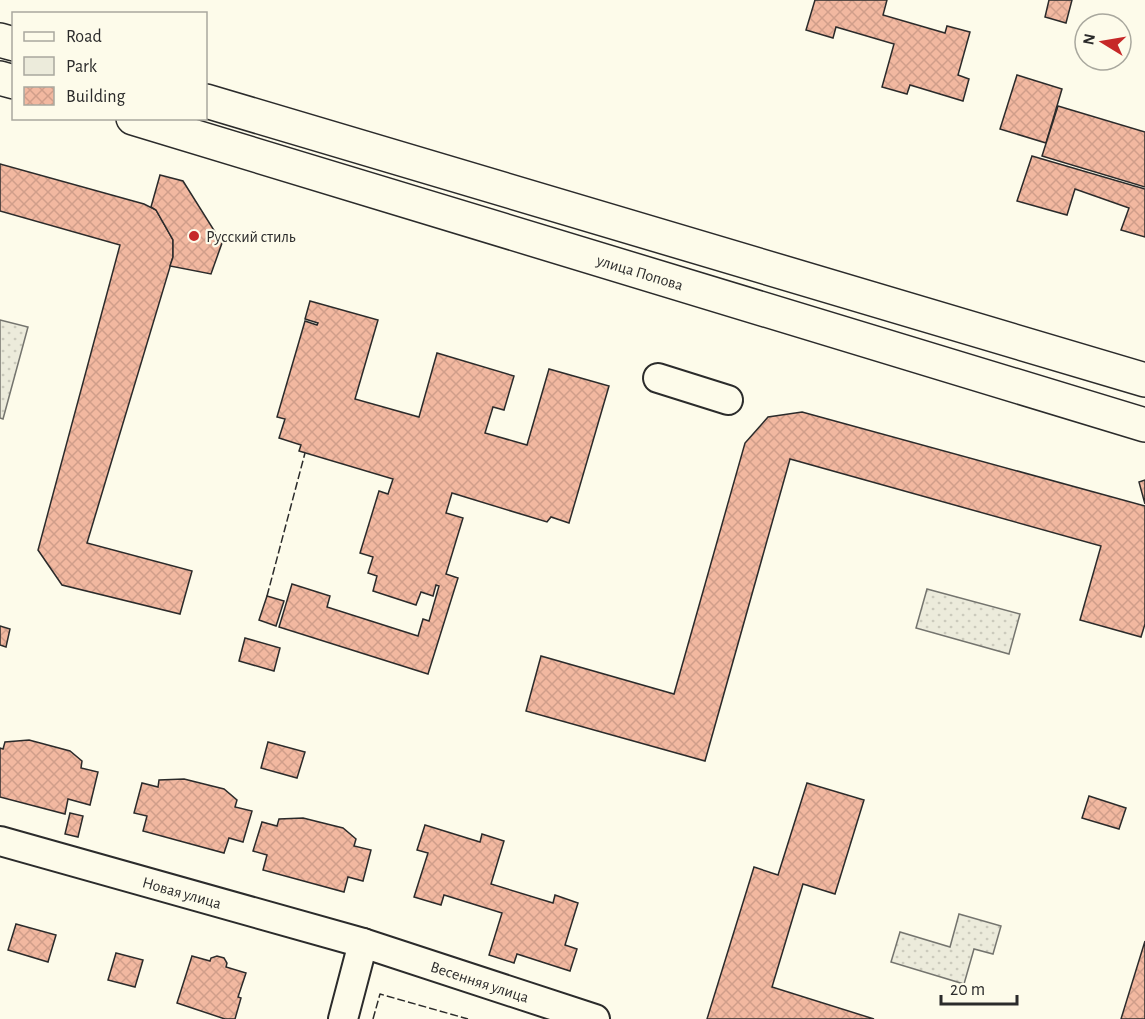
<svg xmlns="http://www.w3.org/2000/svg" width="1145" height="1019" viewBox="0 0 1145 1019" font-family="'Alegreya Sans',sans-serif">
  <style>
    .green { fill: url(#green-dots); stroke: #74746e; stroke-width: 1.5 }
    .building { fill: url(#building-cross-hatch); stroke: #2b2b2b; stroke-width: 1.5 }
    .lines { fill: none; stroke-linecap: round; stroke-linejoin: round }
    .minor-casing { stroke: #2b2b2b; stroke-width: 32 }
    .major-casing { stroke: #2b2b2b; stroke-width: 36 }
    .minor { stroke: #fdfbea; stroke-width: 28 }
    .major { stroke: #fdfbea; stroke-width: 33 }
    .fence { stroke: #2b2b2b; stroke-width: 1.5; stroke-dasharray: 8 3; stroke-linecap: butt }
    .poi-dot { fill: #c62828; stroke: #fdfbea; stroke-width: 2 }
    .labels { text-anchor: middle; stroke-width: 4.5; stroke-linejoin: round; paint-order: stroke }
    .poi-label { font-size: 16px; fill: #2b2b2b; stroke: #fdfbea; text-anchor: start }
    .street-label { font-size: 16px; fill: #2b2b2b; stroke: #fdfbea }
  </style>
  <defs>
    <pattern id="green-dots" width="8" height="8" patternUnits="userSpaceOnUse" patternTransform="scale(1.5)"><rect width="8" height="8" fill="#ecebdb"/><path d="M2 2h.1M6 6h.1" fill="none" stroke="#cbcabc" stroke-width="1.8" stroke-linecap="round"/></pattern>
    <pattern id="building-cross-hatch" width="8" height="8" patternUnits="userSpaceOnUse" patternTransform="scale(1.5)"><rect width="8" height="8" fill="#f2b8a0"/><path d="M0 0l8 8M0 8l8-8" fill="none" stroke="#d09e8a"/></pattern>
  </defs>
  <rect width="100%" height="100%" fill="#fdfbea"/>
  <g class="green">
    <path d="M0 320 28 327 3 419 0 418Z"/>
    <path d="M927 589 1020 614 1009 654 916 628Z"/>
    <path d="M959 914 1001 926 993 954 974 949 964 984 891 962 900 932 950 947Z"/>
  </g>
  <g class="building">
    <path d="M815 0H887L883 15 945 33 947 26 970 32 958 75 969 79 963 101 910 85 907 94 882 87 894 44 836 27 833 38 806 30Z"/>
    <path d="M1049 0H1072L1066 23 1045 17Z"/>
    <path d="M1017 75 1062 89 1046 143 1000 129Z"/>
    <path d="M1058 106 1145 132V187L1042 156Z"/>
    <path d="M1032 156 1145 189V237L1121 230 1129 208 1075 189 1067 215 1017 201Z"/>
    <path d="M0 164 144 204 156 210 173 240V257L87 543 192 571 180 614 62 585 38 550 120 245 0 211Z"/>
    <path d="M160 175 183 181 222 243 211 274 170 266 173 257V240L156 210 151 207Z"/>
    <path d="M310 301 378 320 355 399 419 417 437 353 514 376 504 410 493 407 485 433 527 445 549 369 609 386 569 523 551 517 547 522 452 493 446 513 463 518 446 574 458 578 428 674 279 627 292 584 330 596 327 607 418 636 423 619 429 621 439 586 436 585 433 596 421 592 416 605 373 591 377 576 368 573 373 557 360 553 379 491 388 494 393 479 299 451 301 445 279 438 285 419 277 417 305 321 317 325 318 323 305 319Z"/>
    <path d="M802 412 1145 506V624L1141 637 1080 620 1101 546 790 459 705 761 526 711 541 656 674 694 745 443 768 417Z"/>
    <path d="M1145 480V504L1139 482Z"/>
    <path d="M267 596 284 601 276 626 259 620Z"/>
    <path d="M0 626 10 629 6 647 0 645Z"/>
    <path d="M245 638 280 648 274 671 239 661Z"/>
    <path d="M29 740 70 751 82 761 81 768 98 772 90 805 68 799 65 814 0 797V748L3 749 5 742Z"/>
    <path d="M268 742 305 752 297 778 261 768Z"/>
    <path d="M184 779 224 789 237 800 235 807 252 811 243 842 229 838 224 853 143 831 147 816 134 813 142 783 158 787 159 780Z"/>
    <path d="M807 783 864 800 835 894 803 884 772 987 874 1019H707L754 867 778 875Z"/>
    <path d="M1089 796 1126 808 1119 829 1082 818Z"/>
    <path d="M70 813 83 816 78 837 65 834Z"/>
    <path d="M303 818 343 828 356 839 354 846 371 850 363 881 348 877 344 892 263 870 267 855 253 851 262 822 277 826 279 819Z"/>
    <path d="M425 825 480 842 482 834 504 841 491 884 553 903 555 895 578 903 565 945 577 949 570 971 517 954 514 963 489 955 502 913 444 895 441 905 414 897 428 853 417 850Z"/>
    <path d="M16 924 56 935 48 962 8 950Z"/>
    <path d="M1145 941V1019H1121Z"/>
    <path d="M116 953 143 960 135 987 108 980Z"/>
    <path d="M192 956 210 961 211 958 217 956 224 958 227 963 226 967 246 973 238 997 241 998 235 1019H225L177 1003Z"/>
  </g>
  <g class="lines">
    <g class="minor-casing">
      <g id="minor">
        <path d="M658 378 728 400"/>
        <path id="s1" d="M0 841 363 943 595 1019"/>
        <path d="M343 1019 363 943"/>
      </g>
    </g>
    <g class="major-casing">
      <g id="major">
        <path d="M0 40 14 44"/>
        <path d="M0 78 14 82"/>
        <path d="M206 101 1145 380"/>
        <path id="s2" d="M133 118 1145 425"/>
      </g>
    </g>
    <use href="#minor" class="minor"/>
    <use href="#major" class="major"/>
    <g class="fence">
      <path d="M267 596 305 453"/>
      <path d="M373 1019 380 994 468 1019"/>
    </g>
  </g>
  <circle class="poi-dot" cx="194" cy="236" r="6"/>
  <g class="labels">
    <g class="poi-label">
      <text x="206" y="242">Русский стиль</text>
    </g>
    <g class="street-label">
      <text dy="6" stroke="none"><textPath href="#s2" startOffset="530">улица Попова</textPath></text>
      <text dy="6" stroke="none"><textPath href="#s1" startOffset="189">Новая улица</textPath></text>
      <text dy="6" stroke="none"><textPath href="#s1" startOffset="500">Весенняя улица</textPath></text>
    </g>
  </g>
  <rect x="12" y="12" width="195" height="108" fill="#fdfbea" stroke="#a9a89e" stroke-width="1.5"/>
  <rect x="24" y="32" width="30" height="9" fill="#fdfbea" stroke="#a9a89e" stroke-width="1.5"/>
  <text x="66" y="42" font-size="18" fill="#2b2b2b">Road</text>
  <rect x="24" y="57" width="30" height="18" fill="#ecebdb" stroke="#a9a89e" stroke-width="1.5"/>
  <text x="66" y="72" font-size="18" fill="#2b2b2b">Park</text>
  <rect x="24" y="87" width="30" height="18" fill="url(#building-cross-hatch)" stroke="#a9a89e" stroke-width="1.5"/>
  <text x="66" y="102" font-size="18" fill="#2b2b2b">Building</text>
  <g transform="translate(1103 42) rotate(281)"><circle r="28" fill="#fdfbea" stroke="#a9a89e" stroke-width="1.5"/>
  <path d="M0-4.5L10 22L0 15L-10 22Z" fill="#c62828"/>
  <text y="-9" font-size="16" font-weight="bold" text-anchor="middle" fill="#2b2b2b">N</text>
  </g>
  <path d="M941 995v9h76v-9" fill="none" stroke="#2b2b2b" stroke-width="3"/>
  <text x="950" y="995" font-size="18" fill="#2b2b2b" stroke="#fdfbea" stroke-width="4.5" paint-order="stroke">20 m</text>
</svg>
